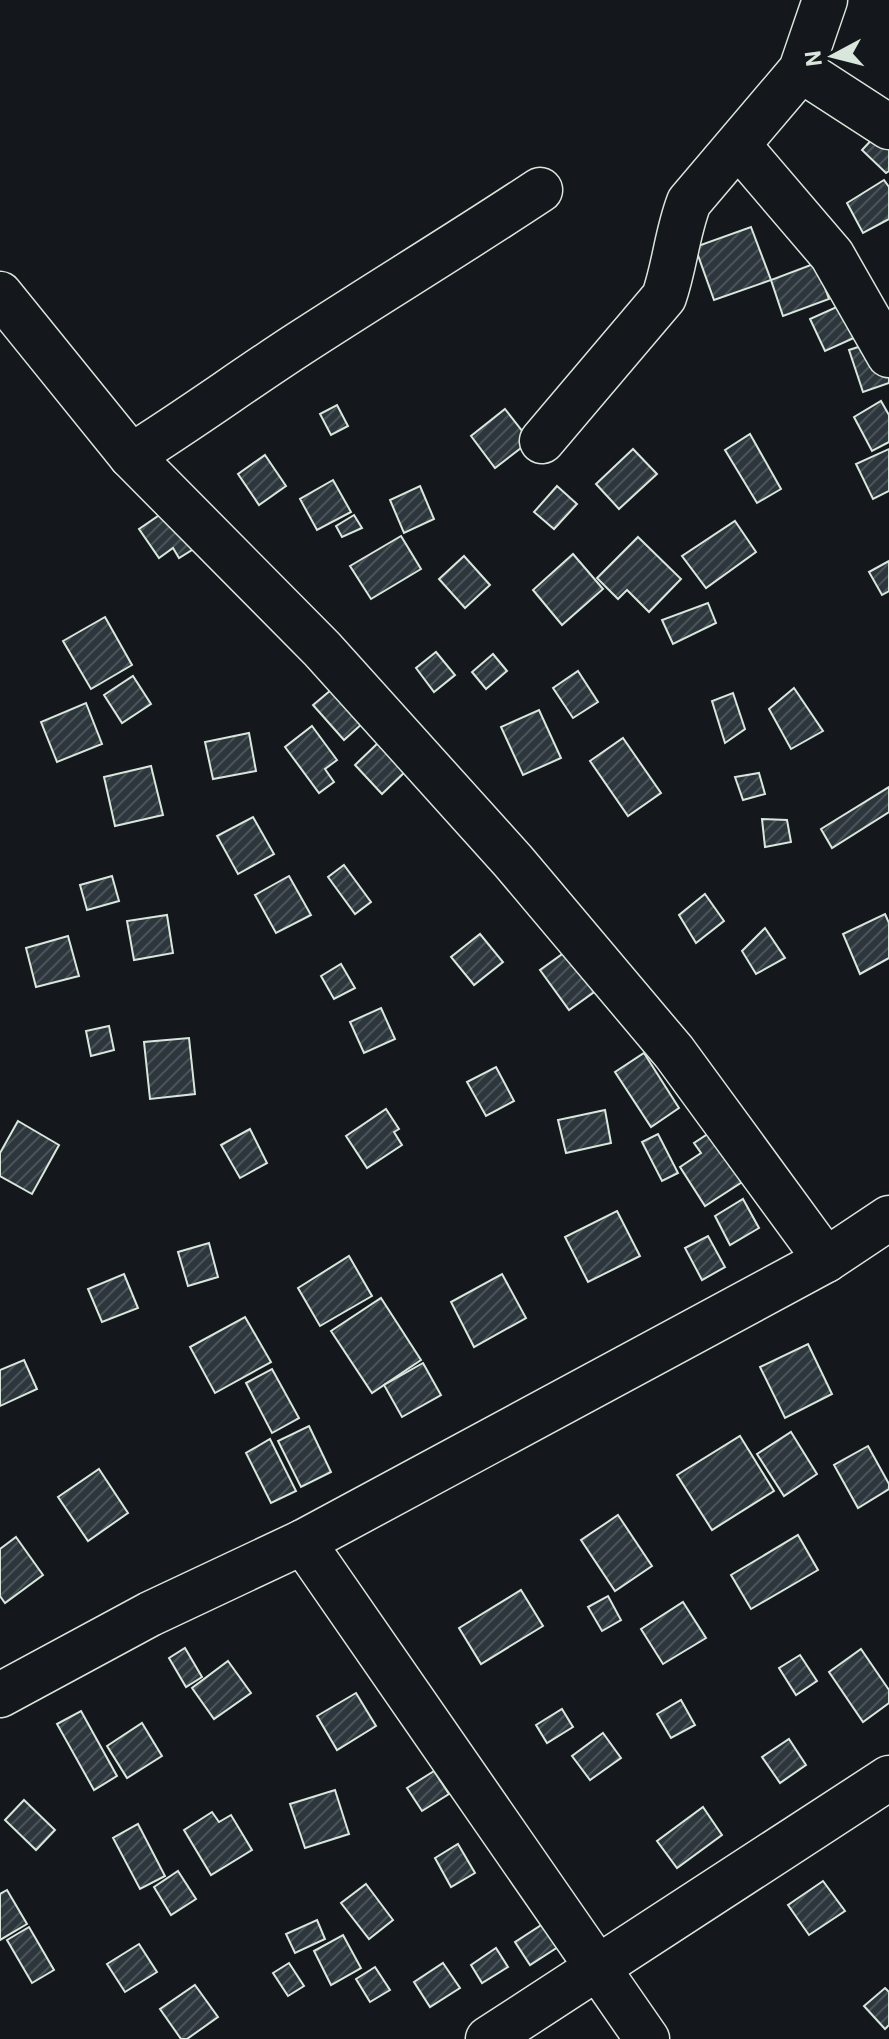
<svg xmlns="http://www.w3.org/2000/svg" width="889" height="2039" viewBox="0 0 889 2039" font-family="Roboto,sans-serif">
  <style>
    .building { fill: url(#building-hatch); stroke: #d8e6dc; stroke-width: 2 }
    .lines { fill: none; stroke-linecap: round; stroke-linejoin: round }
    .minor-casing { stroke: #d8e6dc; stroke-width: 47 }
    .minor { stroke: #14181c; stroke-width: 44 }
  </style>
  <defs>
    <pattern id="building-hatch" width="6" height="6" patternUnits="userSpaceOnUse" patternTransform="scale(2)"><rect width="6" height="6" fill="#2c363c"/><path d="M-1 1l2-2M0 6l6-6M5 7l2-2" fill="none" stroke="#4a5358"/></pattern>
  </defs>
  <rect width="100%" height="100%" fill="#14181c"/>
  <g class="building">
    <path d="M879 132 889 141V171L886 173 862 150Z"/>
    <path d="M884 180 889 187V219L863 233 847 203Z"/>
    <path d="M751 227 771 280 714 300 695 247Z"/>
    <path d="M816 263 829 299 783 316 771 280Z"/>
    <path d="M841 305 856 337 825 351 810 319Z"/>
    <path d="M877 341 889 375V383L863 392 849 350Z"/>
    <path d="M881 401 889 415V442L872 451 854 417Z"/>
    <path d="M337 405 348 426 331 435 320 414Z"/>
    <path d="M505 409 530 441 495 468 471 436Z"/>
    <path d="M750 434 781 489 757 503 725 450Z"/>
    <path d="M633 449 657 474 619 509 596 484Z"/>
    <path d="M889 449V491L873 499 856 464Z"/>
    <path d="M265 455 286 486 259 505 238 474Z"/>
    <path d="M333 480 351 512 317 530 300 499Z"/>
    <path d="M420 486 434 519 404 533 390 500Z"/>
    <path d="M557 486 577 504 554 529 534 512Z"/>
    <path d="M174 505 200 545 179 558 173 548 159 558 139 529Z"/>
    <path d="M354 515 362 528 342 537 336 526Z"/>
    <path d="M735 521 756 552 706 588 682 556Z"/>
    <path d="M401 536 421 569 371 599 350 566Z"/>
    <path d="M638 537 681 579 649 612 627 590 618 599 597 578Z"/>
    <path d="M573 554 603 589 562 625 533 590Z"/>
    <path d="M464 556 490 585 465 608 439 579Z"/>
    <path d="M889 561V591L882 595 869 572Z"/>
    <path d="M708 603 716 623 673 644 662 620Z"/>
    <path d="M105 617 132 665 91 689 63 641Z"/>
    <path d="M436 652 455 675 434 692 416 668Z"/>
    <path d="M493 654 507 671 486 689 472 672Z"/>
    <path d="M578 671 598 702 573 718 553 688Z"/>
    <path d="M133 676 151 704 122 723 104 695Z"/>
    <path d="M343 680 373 714 344 740 313 705Z"/>
    <path d="M794 688 823 731 791 749 769 709Z"/>
    <path d="M733 693 745 729 725 743 712 701Z"/>
    <path d="M86 703 102 744 57 762 41 722Z"/>
    <path d="M539 710 561 758 523 775 501 727Z"/>
    <path d="M312 726 337 760 325 769 334 782 319 793 285 747Z"/>
    <path d="M249 733 256 771 213 779 205 742Z"/>
    <path d="M623 738 661 793 628 816 590 761Z"/>
    <path d="M379 742 406 771 382 794 355 765Z"/>
    <path d="M151 766 163 815 115 826 104 777Z"/>
    <path d="M759 773 765 794 743 800 735 777Z"/>
    <path d="M889 787V812L832 848 821 829Z"/>
    <path d="M253 817 274 854 238 874 217 836Z"/>
    <path d="M762 819 787 820 791 842 765 847Z"/>
    <path d="M344 865 371 902 355 914 328 877Z"/>
    <path d="M112 876 119 901 87 910 80 885Z"/>
    <path d="M289 876 311 915 276 933 255 895Z"/>
    <path d="M705 894 724 921 696 943 679 915Z"/>
    <path d="M885 914 889 923V958L860 974 843 934Z"/>
    <path d="M167 915 173 953 134 960 127 921Z"/>
    <path d="M765 928 785 958 756 974 742 951Z"/>
    <path d="M480 934 503 962 474 985 451 957Z"/>
    <path d="M68 936 79 976 36 987 26 948Z"/>
    <path d="M568 950 597 990 569 1010 540 970Z"/>
    <path d="M341 964 355 988 334 999 321 976Z"/>
    <path d="M381 1008 395 1039 364 1053 350 1022Z"/>
    <path d="M109 1026 114 1050 91 1056 86 1031Z"/>
    <path d="M189 1038 195 1094 150 1099 144 1042Z"/>
    <path d="M644 1053 679 1108 651 1127 615 1072Z"/>
    <path d="M496 1067 514 1101 486 1116 467 1082Z"/>
    <path d="M386 1109 399 1129 394 1132 402 1145 367 1168 346 1136Z"/>
    <path d="M605 1110 611 1143 566 1153 558 1120Z"/>
    <path d="M18 1121 59 1145 32 1194 0 1176V1153Z"/>
    <path d="M720 1126 753 1175 705 1206 680 1167 701 1153 694 1143Z"/>
    <path d="M250 1129 267 1163 240 1178 221 1145Z"/>
    <path d="M658 1134 678 1173 662 1181 642 1142Z"/>
    <path d="M743 1199 759 1228 730 1245 715 1216Z"/>
    <path d="M617 1211 640 1256 588 1282 565 1237Z"/>
    <path d="M708 1236 725 1267 702 1280 685 1248Z"/>
    <path d="M209 1243 218 1277 188 1286 178 1252Z"/>
    <path d="M349 1256 372 1296 320 1326 298 1288Z"/>
    <path d="M124 1274 138 1308 102 1322 88 1289Z"/>
    <path d="M502 1274 526 1318 474 1347 451 1302Z"/>
    <path d="M381 1298 421 1360 372 1393 331 1331Z"/>
    <path d="M245 1317 271 1362 215 1393 190 1347Z"/>
    <path d="M808 1344 832 1394 785 1418 760 1367Z"/>
    <path d="M24 1360 37 1389 0 1406V1370Z"/>
    <path d="M423 1363 441 1395 402 1417 384 1385Z"/>
    <path d="M272 1369 299 1418 272 1433 246 1383Z"/>
    <path d="M309 1426 331 1472 301 1487 278 1441Z"/>
    <path d="M791 1432 817 1474 784 1496 757 1454Z"/>
    <path d="M740 1436 774 1491 712 1530 677 1475Z"/>
    <path d="M270 1439 296 1491 271 1503 246 1453Z"/>
    <path d="M868 1446 889 1484V1489L858 1508 834 1465Z"/>
    <path d="M99 1469 128 1513 88 1541 58 1497Z"/>
    <path d="M618 1515 652 1566 615 1591 581 1540Z"/>
    <path d="M798 1535 818 1570 751 1609 731 1575Z"/>
    <path d="M16 1537 43 1575 5 1603 0 1596V1549Z"/>
    <path d="M521 1590 543 1626 481 1664 459 1628Z"/>
    <path d="M608 1596 621 1620 602 1631 588 1607Z"/>
    <path d="M683 1602 706 1638 663 1664 641 1629Z"/>
    <path d="M185 1648 202 1677 186 1687 169 1658Z"/>
    <path d="M861 1649 889 1690V1703L863 1722 829 1672Z"/>
    <path d="M800 1655 817 1681 796 1695 779 1668Z"/>
    <path d="M228 1661 251 1693 214 1719 192 1688Z"/>
    <path d="M356 1693 376 1726 337 1750 317 1716Z"/>
    <path d="M681 1700 695 1725 671 1738 657 1714Z"/>
    <path d="M562 1709 573 1727 547 1743 536 1725Z"/>
    <path d="M81 1711 117 1776 94 1790 57 1724Z"/>
    <path d="M142 1723 162 1756 127 1778 107 1746Z"/>
    <path d="M603 1733 621 1758 590 1780 572 1756Z"/>
    <path d="M789 1739 806 1765 780 1783 762 1757Z"/>
    <path d="M434 1771 449 1794 422 1811 407 1788Z"/>
    <path d="M335 1790 349 1834 305 1848 290 1804Z"/>
    <path d="M24 1800 55 1830 36 1850 5 1820Z"/>
    <path d="M703 1807 722 1835 677 1868 657 1841Z"/>
    <path d="M212 1812 219 1822 231 1815 252 1850 211 1875 184 1830Z"/>
    <path d="M138 1824 165 1876 140 1889 113 1838Z"/>
    <path d="M458 1844 475 1873 451 1887 435 1858Z"/>
    <path d="M178 1871 196 1899 171 1915 154 1887Z"/>
    <path d="M823 1881 845 1911 809 1935 788 1905Z"/>
    <path d="M366 1884 393 1920 369 1939 341 1903Z"/>
    <path d="M7 1890 27 1924 0 1940V1894Z"/>
    <path d="M317 1920 325 1939 295 1953 286 1934Z"/>
    <path d="M543 1924 558 1947 530 1965 515 1942Z"/>
    <path d="M29 1927 54 1970 32 1983 7 1940Z"/>
    <path d="M343 1935 361 1968 331 1985 314 1951Z"/>
    <path d="M139 1944 157 1972 125 1992 107 1964Z"/>
    <path d="M496 1948 508 1967 482 1983 471 1965Z"/>
    <path d="M289 1963 304 1986 288 1996 273 1973Z"/>
    <path d="M443 1963 460 1988 430 2007 414 1982Z"/>
    <path d="M375 1967 390 1990 370 2002 356 1979Z"/>
    <path d="M195 1985 218 2017 187 2039H181L160 2009Z"/>
    <path d="M885 1988 889 1992V2025L885 2029 864 2006Z"/>
  </g>
  <g class="lines">
    <g class="minor-casing">
      <g id="minor">
        <path d="M801 70 889 127"/>
        <path d="M738 145 832 255 889 355"/>
        <path d="M0 294 131 456 322 649 513 861 674 1052 826 1260"/>
        <path d="M542 441 664 297C675 265 677 233 689 202L801 70 825 0"/>
        <path d="M131 456C189 420 242 381 299 344 379 292 460 243 540 190"/>
        <path d="M303 1542 647 2039"/>
        <path d="M0 1695 150 1614 303 1542 826 1260 889 1218"/>
        <path d="M488 2039 889 1778"/>
      </g>
    </g>
    <use href="#minor" class="minor"/>
  </g>
  <g transform="translate(833 56) rotate(263)" stroke="#14181c" stroke-width="6" paint-order="stroke">
  <path d="M0-6L14 30L0 20L-14 30Z" fill="#d8e6dc"/>
  <text y="-12" font-size="22" font-weight="bold" text-anchor="middle" fill="#d8e6dc">N</text>
  </g>
</svg>
